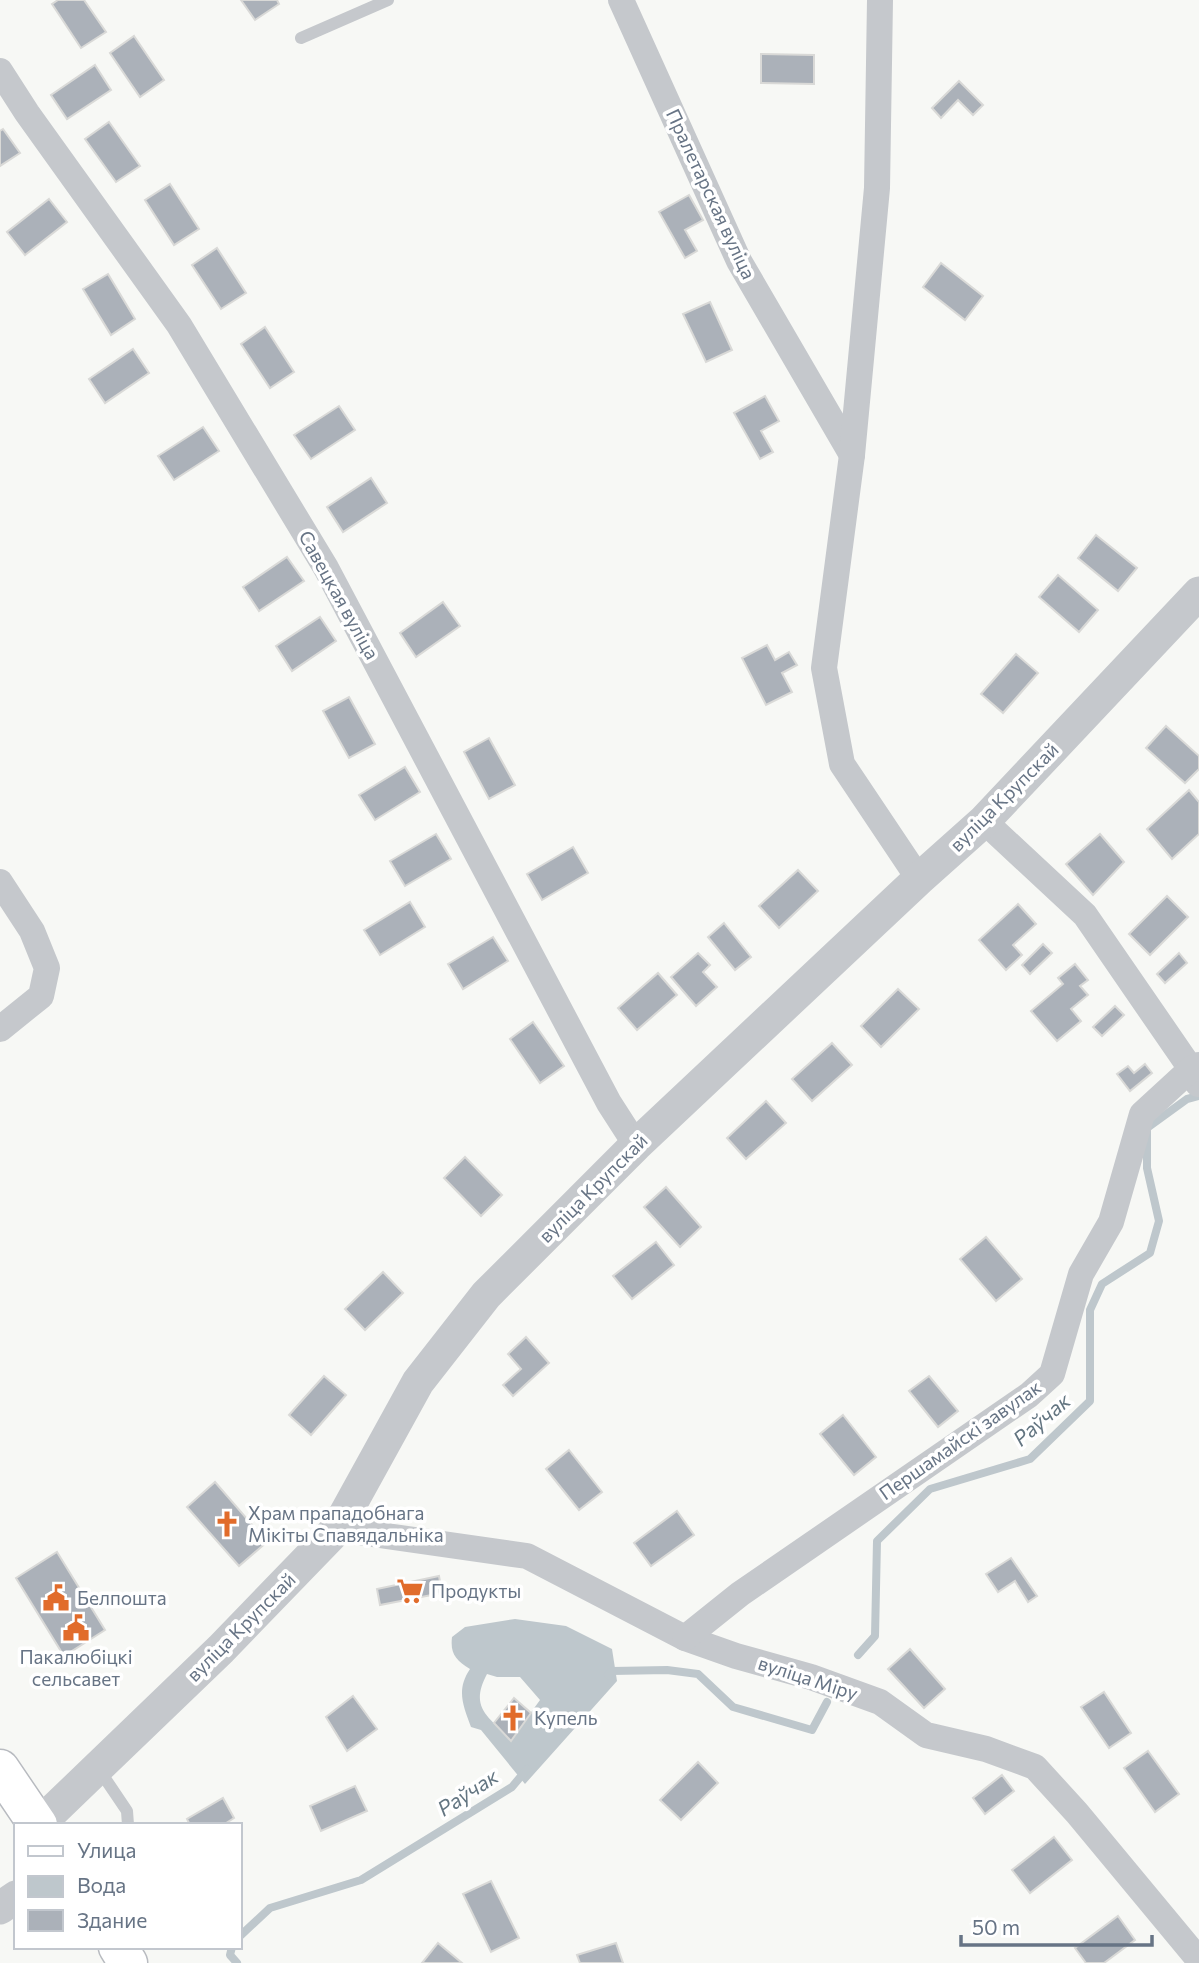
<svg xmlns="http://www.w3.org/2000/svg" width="1199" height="1963" viewBox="0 0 1199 1963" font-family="Commissioner,sans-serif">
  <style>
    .water { fill: #bec7cc; fill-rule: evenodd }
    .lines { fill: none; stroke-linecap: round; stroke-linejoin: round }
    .stream { stroke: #bec7cc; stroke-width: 8 }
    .building { fill: #abb1b9; stroke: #d9d9d7; stroke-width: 2 }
    .primary-casing { stroke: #b8bbc0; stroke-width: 41 }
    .service { stroke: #c5c8cc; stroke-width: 12 }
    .minor { stroke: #c5c8cc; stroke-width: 26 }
    .tertiary { stroke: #c5c8cc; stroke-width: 33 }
    .primary { stroke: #fff; stroke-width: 38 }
    .labels { text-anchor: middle; stroke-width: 7; stroke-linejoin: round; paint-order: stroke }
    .street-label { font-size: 19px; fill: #677485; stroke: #fff }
    .poi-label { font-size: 19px; fill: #677485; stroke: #fff; text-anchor: start }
    .water-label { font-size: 21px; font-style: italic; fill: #637581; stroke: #fff }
  </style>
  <rect width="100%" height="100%" fill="#f7f8f5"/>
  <path class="water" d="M515 1619 566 1626 612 1649 617 1681 525 1784 481 1730 471 1727C463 1705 456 1690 470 1669 456 1660 450 1654 452 1637L465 1627ZM487 1674 497 1677H520L540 1700 511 1740C488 1716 469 1708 487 1674Z"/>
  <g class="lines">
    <g class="stream">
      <path d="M858 1655 875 1636 877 1541 930 1489 1030 1459 1090 1401V1310L1102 1284 1150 1253 1159 1221 1147 1168V1128L1187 1099 1199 1096"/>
      <path d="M608 1675 612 1671 667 1670 698 1674 733 1707 812 1730 827 1702"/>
      <path d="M240 1936 270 1908 361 1880 512 1787 527 1769"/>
      <path d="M232 1947 230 1955 237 1963"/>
    </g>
  </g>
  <g class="building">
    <path d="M58 0H84L106 32 81 48 52 4Z"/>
    <path d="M241 0H277L279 4 255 20Z"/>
    <path d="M134 36 164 80 140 97 110 53Z"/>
    <path d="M761 54 814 55V84L761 83Z"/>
    <path d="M95 65 111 90 67 119 51 95Z"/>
    <path d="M959 81 983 105 973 115 958 100 941 118 932 108Z"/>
    <path d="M109 122 140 166 116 182 85 139Z"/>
    <path d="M3 129 20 153 0 166V131Z"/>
    <path d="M170 184 199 229 174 245 145 200Z"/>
    <path d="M689 195 703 220 685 230 697 251 685 258 659 212Z"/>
    <path d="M49 199 67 222 25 255 7 232Z"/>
    <path d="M217 248 246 293 221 309 192 265Z"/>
    <path d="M941 263 983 296 965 320 923 287Z"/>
    <path d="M108 274 135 319 111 335 83 289Z"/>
    <path d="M710 302 732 350 706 362 683 314Z"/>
    <path d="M265 327 294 372 270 388 241 344Z"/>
    <path d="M133 349 149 373 105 403 89 379Z"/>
    <path d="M765 396 779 421 761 431 773 452 760 459 734 413Z"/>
    <path d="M339 406 355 430 311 459 294 435Z"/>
    <path d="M203 427 219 451 174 480 158 456Z"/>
    <path d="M371 478 387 503 343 532 327 507Z"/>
    <path d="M1096 535 1137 568 1118 591 1078 558Z"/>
    <path d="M287 557 304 581 259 611 243 587Z"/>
    <path d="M1058 575 1098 610 1079 632 1039 597Z"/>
    <path d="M443 602 460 626 416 657 400 633Z"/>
    <path d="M320 617 336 641 292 671 276 646Z"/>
    <path d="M767 645 775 660 789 652 797 665 782 673 792 692 766 705 742 658Z"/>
    <path d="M1016 654 1038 673 1003 713 981 694Z"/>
    <path d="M349 697 375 744 349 758 323 711Z"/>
    <path d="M1166 726 1199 756V769L1185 783 1146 748Z"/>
    <path d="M489 738 515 785 489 799 464 752Z"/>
    <path d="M405 767 420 792 375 820 359 795Z"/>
    <path d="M1189 790 1199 802V834L1172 859 1147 829Z"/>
    <path d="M436 834 451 859 405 886 390 861Z"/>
    <path d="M1100 834 1124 862 1093 895 1066 864Z"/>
    <path d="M573 847 588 873 542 900 527 874Z"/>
    <path d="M798 870 818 891 779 928 759 906Z"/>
    <path d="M1167 896 1188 917 1150 955 1129 934Z"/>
    <path d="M410 902 425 927 380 955 364 930Z"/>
    <path d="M1018 904 1036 924 1013 945 1022 955 1006 970 979 940Z"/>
    <path d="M724 923 751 957 735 970 708 937Z"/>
    <path d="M493 937 508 961 463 989 448 964Z"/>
    <path d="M1043 944 1052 953 1030 974 1022 965Z"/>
    <path d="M698 953 710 965 703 972 717 987 696 1006 671 977Z"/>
    <path d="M1179 953 1187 963 1165 983 1157 974Z"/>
    <path d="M1075 964 1088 980 1080 986 1088 995 1071 1009 1081 1021 1057 1041 1031 1011 1063 984 1058 978Z"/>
    <path d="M658 973 677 995 637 1030 618 1008Z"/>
    <path d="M898 989 919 1009 881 1047 861 1026Z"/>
    <path d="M1115 1006 1124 1015 1102 1036 1093 1027Z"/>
    <path d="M533 1022 564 1066 540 1083 510 1039Z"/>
    <path d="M832 1043 852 1065 812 1101 792 1079Z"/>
    <path d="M1145 1064 1152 1073 1130 1091 1117 1074 1128 1066 1134 1073Z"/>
    <path d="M766 1101 786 1123 746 1159 727 1138Z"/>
    <path d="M465 1157 502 1195 481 1216 444 1178Z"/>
    <path d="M666 1187 701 1227 680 1247 644 1207Z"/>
    <path d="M986 1237 1022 1279 996 1301 960 1259Z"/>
    <path d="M656 1242 674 1265 632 1299 613 1276Z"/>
    <path d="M383 1272 403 1293 365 1330 345 1309Z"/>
    <path d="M526 1337 549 1363 513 1396 503 1385 521 1369 508 1354Z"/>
    <path d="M324 1376 346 1395 311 1435 289 1415Z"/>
    <path d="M929 1376 958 1411 938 1427 909 1391Z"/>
    <path d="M843 1415 876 1457 854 1475 820 1434Z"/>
    <path d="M569 1450 602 1492 579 1510 546 1469Z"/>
    <path d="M215 1482 267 1542 239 1566 187 1507Z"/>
    <path d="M677 1511 694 1535 651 1566 634 1543Z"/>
    <path d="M57 1552 105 1630 64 1656 16 1578Z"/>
    <path d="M1011 1558 1037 1596 1028 1602 1015 1581 998 1592 986 1574Z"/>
    <path d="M439 1576 442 1593 380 1605 377 1589Z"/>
    <path d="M910 1649 945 1689 924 1708 888 1669Z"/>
    <path d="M1104 1692 1131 1733 1109 1748 1081 1707Z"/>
    <path d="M353 1696 377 1729 347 1751 326 1717Z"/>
    <path d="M514 1698 531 1713 511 1741 494 1723Z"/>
    <path d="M1148 1751 1179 1794 1155 1812 1124 1768Z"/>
    <path d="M698 1762 718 1783 681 1820 660 1800Z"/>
    <path d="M1002 1775 1014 1791 985 1814 973 1798Z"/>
    <path d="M355 1786 367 1811 321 1831 310 1806Z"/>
    <path d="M223 1798 234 1818 223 1825H190L187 1819Z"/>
    <path d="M1054 1837 1072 1860 1030 1893 1012 1870Z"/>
    <path d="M491 1881 519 1938 491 1952 463 1894Z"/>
    <path d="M1118 1916 1135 1940 1104 1963H1086L1075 1948Z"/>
    <path d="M438 1943 462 1963H422Z"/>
    <path d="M616 1943 623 1963H580L577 1955Z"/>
  </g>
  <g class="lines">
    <g class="primary-casing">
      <g id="primary">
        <path d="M0 1769 38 1825"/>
        <path d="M118 1947 128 1963"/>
      </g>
    </g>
    <g class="service">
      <path d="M301 38 388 0"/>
      <path d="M98 1768 127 1811 128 1825"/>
    </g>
    <g class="minor">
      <path d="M621 0 739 261 852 455"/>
      <path d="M880 0 877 188 852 455 824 668 842 764 919 879"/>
      <path d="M0 71 27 113 179 325 326 568 609 1103 636 1145"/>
      <path d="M984 821 1085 915 1191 1069 1198 1084"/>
      <path d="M0 882 32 931 47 968 41 996 0 1029"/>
      <path d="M337 1529 527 1556 685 1638 736 1656 811 1677 880 1702 926 1735 986 1749 1035 1767 1077 1813 1199 1960"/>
      <path d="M685 1638 740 1594 1029 1395 1052 1374 1081 1274 1111 1222 1142 1114 1191 1069 1199 1065"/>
    </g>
    <g class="tertiary">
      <path d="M38 1825 221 1649 337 1529 418 1382 486 1295 636 1145 919 879 984 821 1199 593"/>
      <path d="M0 1908 16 1897"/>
    </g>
    <use href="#primary" class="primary"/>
  </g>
  <defs>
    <g id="church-bare" transform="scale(2.1)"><path d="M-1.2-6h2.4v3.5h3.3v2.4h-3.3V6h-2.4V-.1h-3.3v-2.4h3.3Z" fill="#e16c2b" stroke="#fff" stroke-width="2.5" paint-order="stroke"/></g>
    <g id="supermarket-bare" transform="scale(2.1)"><path d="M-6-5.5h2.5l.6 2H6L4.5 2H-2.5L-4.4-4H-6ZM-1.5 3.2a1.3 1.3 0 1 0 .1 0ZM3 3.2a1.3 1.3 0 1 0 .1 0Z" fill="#e16c2b" stroke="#fff" stroke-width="2.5" paint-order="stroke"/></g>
    <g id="civic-bare" transform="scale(2.1)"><path d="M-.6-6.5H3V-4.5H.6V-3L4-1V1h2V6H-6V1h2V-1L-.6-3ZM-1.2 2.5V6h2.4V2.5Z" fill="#e16c2b" stroke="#fff" stroke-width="2.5" paint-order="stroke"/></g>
  </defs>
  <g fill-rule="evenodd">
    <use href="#church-bare" x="227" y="1524"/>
    <use href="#supermarket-bare" x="410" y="1591"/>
    <use href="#civic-bare" x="56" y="1598"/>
    <use href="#civic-bare" x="76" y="1628"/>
    <use href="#church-bare" x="513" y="1718"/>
  </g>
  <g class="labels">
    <g class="street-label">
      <text transform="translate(711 194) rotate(65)" y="7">Пралетарская вуліца</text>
      <text transform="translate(339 595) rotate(61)" y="7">Савецкая вуліца</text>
      <text transform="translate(1004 797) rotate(-45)" y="7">вуліца Крупскай</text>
      <text transform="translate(593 1188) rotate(-45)" y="7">вуліца Крупскай</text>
      <text transform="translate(960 1440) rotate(-35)" y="7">Першамайскі завулак</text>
      <text transform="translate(241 1627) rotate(-45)" y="7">вуліца Крупскай</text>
      <text transform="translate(808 1678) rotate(18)" y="7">вуліца Міру</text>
    </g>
    <g class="poi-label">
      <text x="248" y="1520">Храм прападобнага<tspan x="248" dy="22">Мікіты Спавядальніка</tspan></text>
      <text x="431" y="1598">Продукты</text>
      <text x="77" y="1605">Белпошта</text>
      <text x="76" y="1664" text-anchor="middle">Пакалюбіцкі<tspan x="76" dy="22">сельсавет</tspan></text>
      <text x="534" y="1725">Купель</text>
    </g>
    <g class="water-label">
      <text transform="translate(1042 1420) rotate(-41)" y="7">Раўчак</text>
      <text transform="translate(468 1793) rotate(-33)" y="7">Раўчак</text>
    </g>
  </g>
  <rect x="14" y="1823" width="228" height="126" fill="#ffffff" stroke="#c2c7ce" stroke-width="2"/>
  <rect x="28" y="1846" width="35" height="10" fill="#ffffff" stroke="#c2c7ce" stroke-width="2"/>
  <text x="77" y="1858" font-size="21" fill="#677485">Улица</text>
  <rect x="28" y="1876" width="35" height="21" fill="#bec7cc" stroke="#c2c7ce" stroke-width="2"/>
  <text x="77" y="1893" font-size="21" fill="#677485">Вода</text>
  <rect x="28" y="1910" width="35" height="21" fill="#abb1b9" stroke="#c2c7ce" stroke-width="2"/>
  <text x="77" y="1928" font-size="21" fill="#677485">Здание</text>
  <path d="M961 1935v10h191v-10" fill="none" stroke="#677485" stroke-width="3.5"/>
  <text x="972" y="1935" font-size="21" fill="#677485" stroke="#ffffff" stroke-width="5" paint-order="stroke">50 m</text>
</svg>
